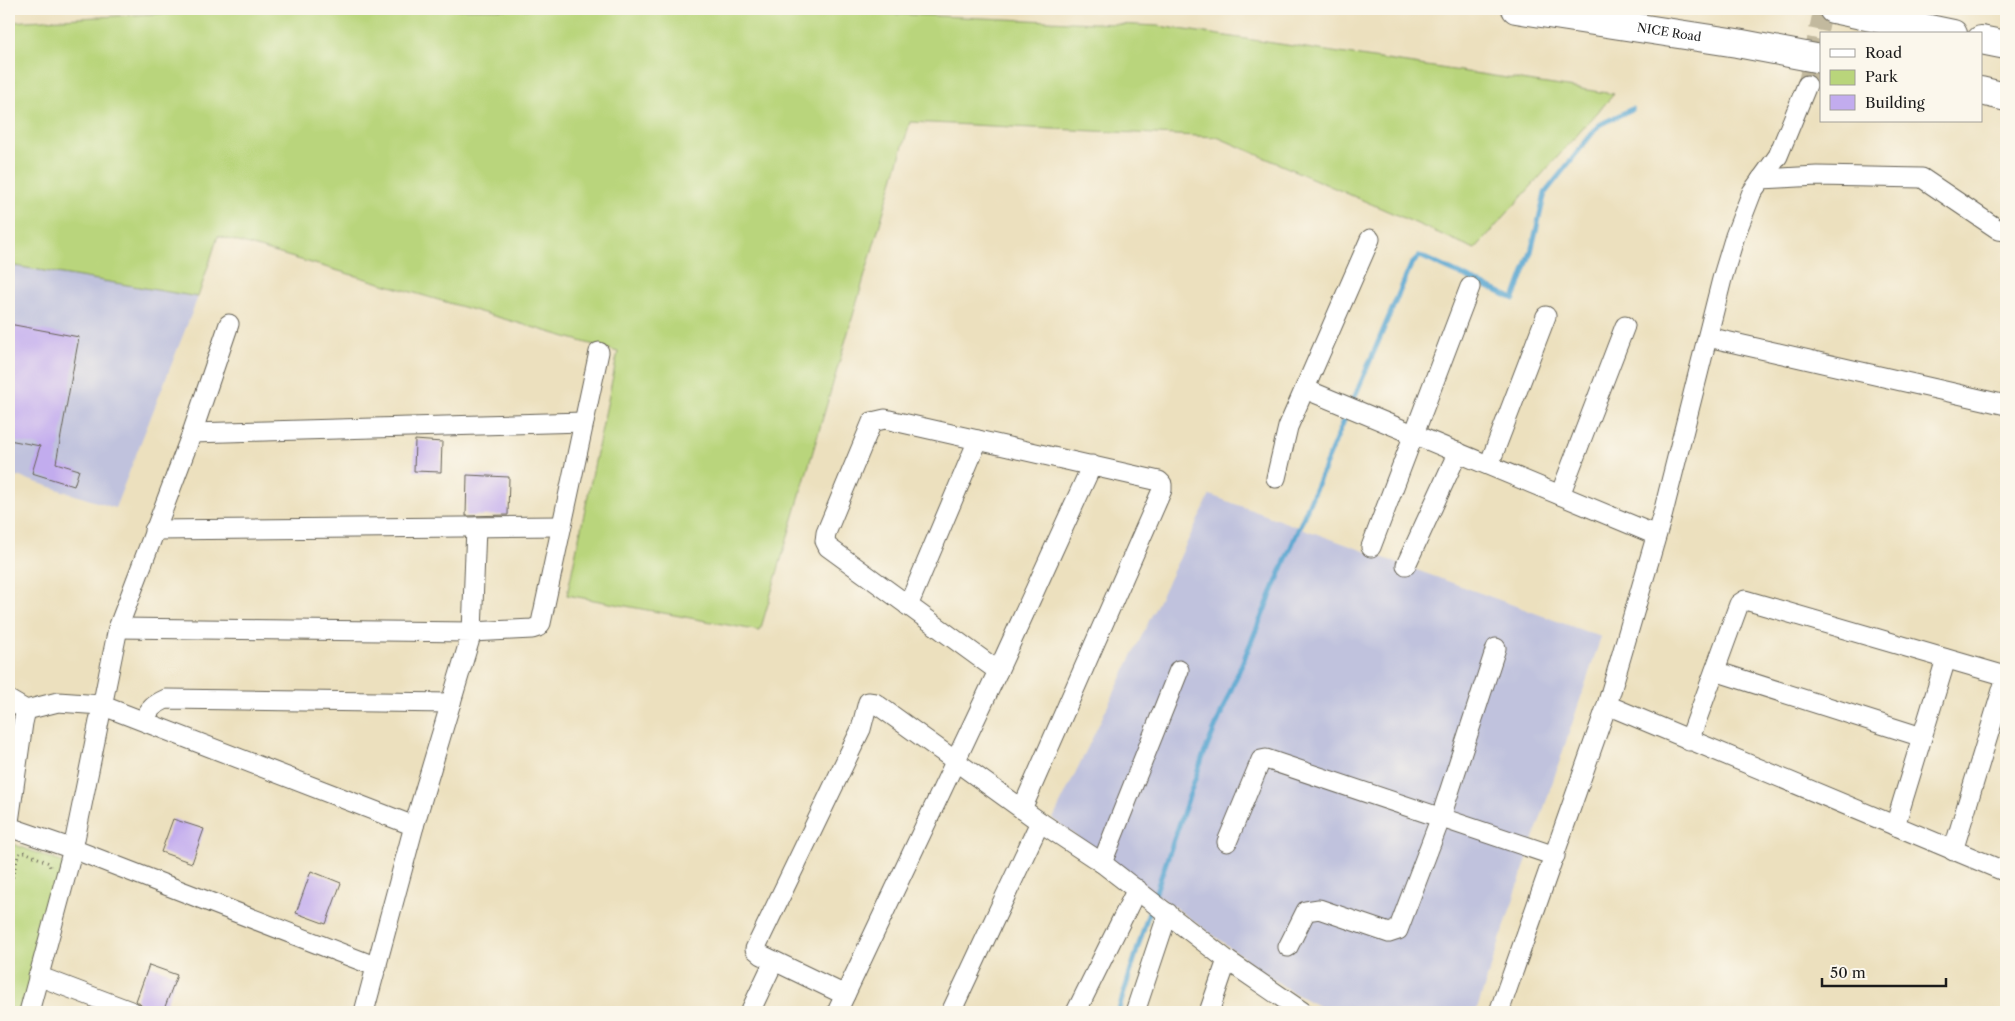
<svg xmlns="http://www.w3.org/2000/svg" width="2015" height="1021" viewBox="0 0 2015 1021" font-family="'Libre Caslon Text',serif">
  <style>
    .industrial { fill: #c0c2dd }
    .green { fill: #b9d57b; stroke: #6a784c }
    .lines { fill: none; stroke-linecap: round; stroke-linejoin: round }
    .stream { stroke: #57a5d0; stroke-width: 5 }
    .building { fill: #c2acee }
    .minor-tunnel { stroke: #c2b99e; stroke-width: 19; stroke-dasharray: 19 9; stroke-linecap: butt }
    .minor-casing { stroke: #656155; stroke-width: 21 }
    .highway-casing { stroke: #656155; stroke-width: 30 }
    .path { stroke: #656155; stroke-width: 3; stroke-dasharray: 1 4; stroke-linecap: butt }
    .minor { stroke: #fff; stroke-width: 19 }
    .highway { stroke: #fff; stroke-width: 28 }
    .labels { text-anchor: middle; stroke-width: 5; stroke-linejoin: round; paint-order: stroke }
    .street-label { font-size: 12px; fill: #1c1c1c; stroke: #fbf7ec }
  </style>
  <rect width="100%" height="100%" fill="#fbf7ec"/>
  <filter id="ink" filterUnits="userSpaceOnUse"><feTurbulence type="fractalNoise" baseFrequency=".02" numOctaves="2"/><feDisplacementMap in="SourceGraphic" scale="10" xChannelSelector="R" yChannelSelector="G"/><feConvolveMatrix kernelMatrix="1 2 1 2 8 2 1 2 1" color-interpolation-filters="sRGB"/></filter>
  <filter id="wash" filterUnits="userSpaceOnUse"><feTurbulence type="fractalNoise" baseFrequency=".0096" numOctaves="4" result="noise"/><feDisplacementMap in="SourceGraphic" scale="20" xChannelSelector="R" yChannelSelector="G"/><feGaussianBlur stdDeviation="1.12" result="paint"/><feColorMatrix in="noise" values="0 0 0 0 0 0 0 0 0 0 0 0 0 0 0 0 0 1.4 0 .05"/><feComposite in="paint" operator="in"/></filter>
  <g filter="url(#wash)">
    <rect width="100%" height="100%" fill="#ece0be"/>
    <g class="industrial">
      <path d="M9 265 198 297 115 508 20 477 9 478Z"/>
      <path d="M1210 495 1601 637 1476 1012H1330L1290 991 1053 819Z"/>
    </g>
    <g class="green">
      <path d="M240 9 807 10 1159 26 1614 94 1475 249 1217 137 910 122 760 631 567 595 618 352 218 236 198 297 9 265V22Z"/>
      <path d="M10 843 64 863 23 1012H9V848Z"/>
    </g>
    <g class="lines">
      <g class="stream">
        <path d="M1352 403 1411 265 1420 256 1514 299 1531 252 1545 193 1599 125 1632 109"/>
        <path d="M1154 897 1202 759 1348 411"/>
        <path d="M1118 1012 1151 905"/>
      </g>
    </g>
    <g id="blocks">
      <g class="building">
        <path d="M9 324 79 337 56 463 79 470 74 486 32 473 40 446 9 440Z"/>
        <path d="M415 440 442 442 441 472 414 471Z"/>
        <path d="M467 475 509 477 508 515 466 516Z"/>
        <path d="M173 819 204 829 192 863 161 852Z"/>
        <path d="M311 871 341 883 326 924 296 913Z"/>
        <path d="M149 965 177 975 163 1012H151L144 1010 141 1005 136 1001Z"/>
      </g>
    </g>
  </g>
  <g filter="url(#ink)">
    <use href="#blocks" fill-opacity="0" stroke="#656155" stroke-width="1"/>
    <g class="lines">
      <path class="minor-tunnel" d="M1807 85 1823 9"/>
      <g class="minor-casing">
        <g id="minor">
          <path d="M1761 179 1817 176 1922 178 1999 230 2006 231"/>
          <path d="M1708 337 2006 405"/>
          <path d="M1305 389 1656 535"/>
          <path d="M192 433 584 422"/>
          <path d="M1489 465 1546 316"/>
          <path d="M1276 478 1288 427 1370 239"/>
          <path d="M1560 495 1625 326"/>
          <path d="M476 527 472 632 532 629 538 627 541 623 599 352"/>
          <path d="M154 530 562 526"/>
          <path d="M1371 547 1470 287"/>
          <path d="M1406 565 1458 452"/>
          <path d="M908 606 978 440"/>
          <path d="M118 628 472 632 414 826 364 1012"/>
          <path d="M998 671 828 547 825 541 826 533 872 422 885 419 1159 481 1162 484V490L1022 809"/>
          <path d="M1715 671 1922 737"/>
          <path d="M9 700 26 710"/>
          <path d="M1607 705 2006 872"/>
          <path d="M26 710 58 702 101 705 414 826"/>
          <path d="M144 721C148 709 155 704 166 699L451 703"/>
          <path d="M1689 741 1739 604 1745 600 2006 676"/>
          <path d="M9 822 23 723 26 710"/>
          <path d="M1895 826 1946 659"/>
          <path d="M9 827 73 849 377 967"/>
          <path d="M1227 842 1261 760 1266 759 1555 856"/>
          <path d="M1953 851 2006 677"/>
          <path d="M1102 863 1179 670"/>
          <path d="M1288 947 1306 911 1319 909 1389 933 1398 930 1441 817 1496 648"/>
          <path d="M38 976 133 1012"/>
          <path d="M845 995 762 955 755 949 861 729 868 702 875 703 1040 822 1102 863 1227 960 1303 1012"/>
          <path d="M29 1012 73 849 118 628 192 433 229 324"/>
          <path d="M750 1012 774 961"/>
          <path d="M837 1012 998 671 1092 465"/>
          <path d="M951 1012 1040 822"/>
          <path d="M1076 1012 1137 889"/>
          <path d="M1135 1012 1168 913"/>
          <path d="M1209 1012 1227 960"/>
          <path d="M1499 1012 1607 705 1663 513 1722 279 1735 236 1752 192 1778 156 1807 85"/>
        </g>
      </g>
      <g class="highway-casing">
        <g id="highway">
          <path id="s1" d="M1516 9 1737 43 1821 59"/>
          <path d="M1833 9 1953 34"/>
          <path d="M1981 40 2006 45"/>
          <path d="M1981 91 2006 97"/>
        </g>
      </g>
      <path class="path" d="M9 892 18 856 20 853 25 852 49 863 50 867"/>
      <use href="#minor" class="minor"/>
      <use href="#highway" class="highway"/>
    </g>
  </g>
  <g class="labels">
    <g class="street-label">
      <text dy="4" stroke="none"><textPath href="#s1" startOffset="155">NICE Road</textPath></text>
    </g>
  </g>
  <rect width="2015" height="1021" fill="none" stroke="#fbf7ec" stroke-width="30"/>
  <rect x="1820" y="32" width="162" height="90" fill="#fbf7ec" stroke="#a29f99"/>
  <rect x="1830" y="49" width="25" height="8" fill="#ffffff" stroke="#a29f99"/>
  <text x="1865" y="58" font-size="15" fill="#1c1c1c">Road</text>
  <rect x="1830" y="70" width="25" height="15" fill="#b9d57b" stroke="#a29f99"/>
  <text x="1865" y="82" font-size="15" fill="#1c1c1c">Park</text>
  <rect x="1830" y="95" width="25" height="15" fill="#c2acee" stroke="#a29f99"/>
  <text x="1865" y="108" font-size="15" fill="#1c1c1c">Building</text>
  <path d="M1822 978v8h124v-8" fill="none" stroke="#1c1c1c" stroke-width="2.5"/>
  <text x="1830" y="978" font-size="15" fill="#1c1c1c" stroke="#fbf7ec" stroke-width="4" paint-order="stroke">50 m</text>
</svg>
